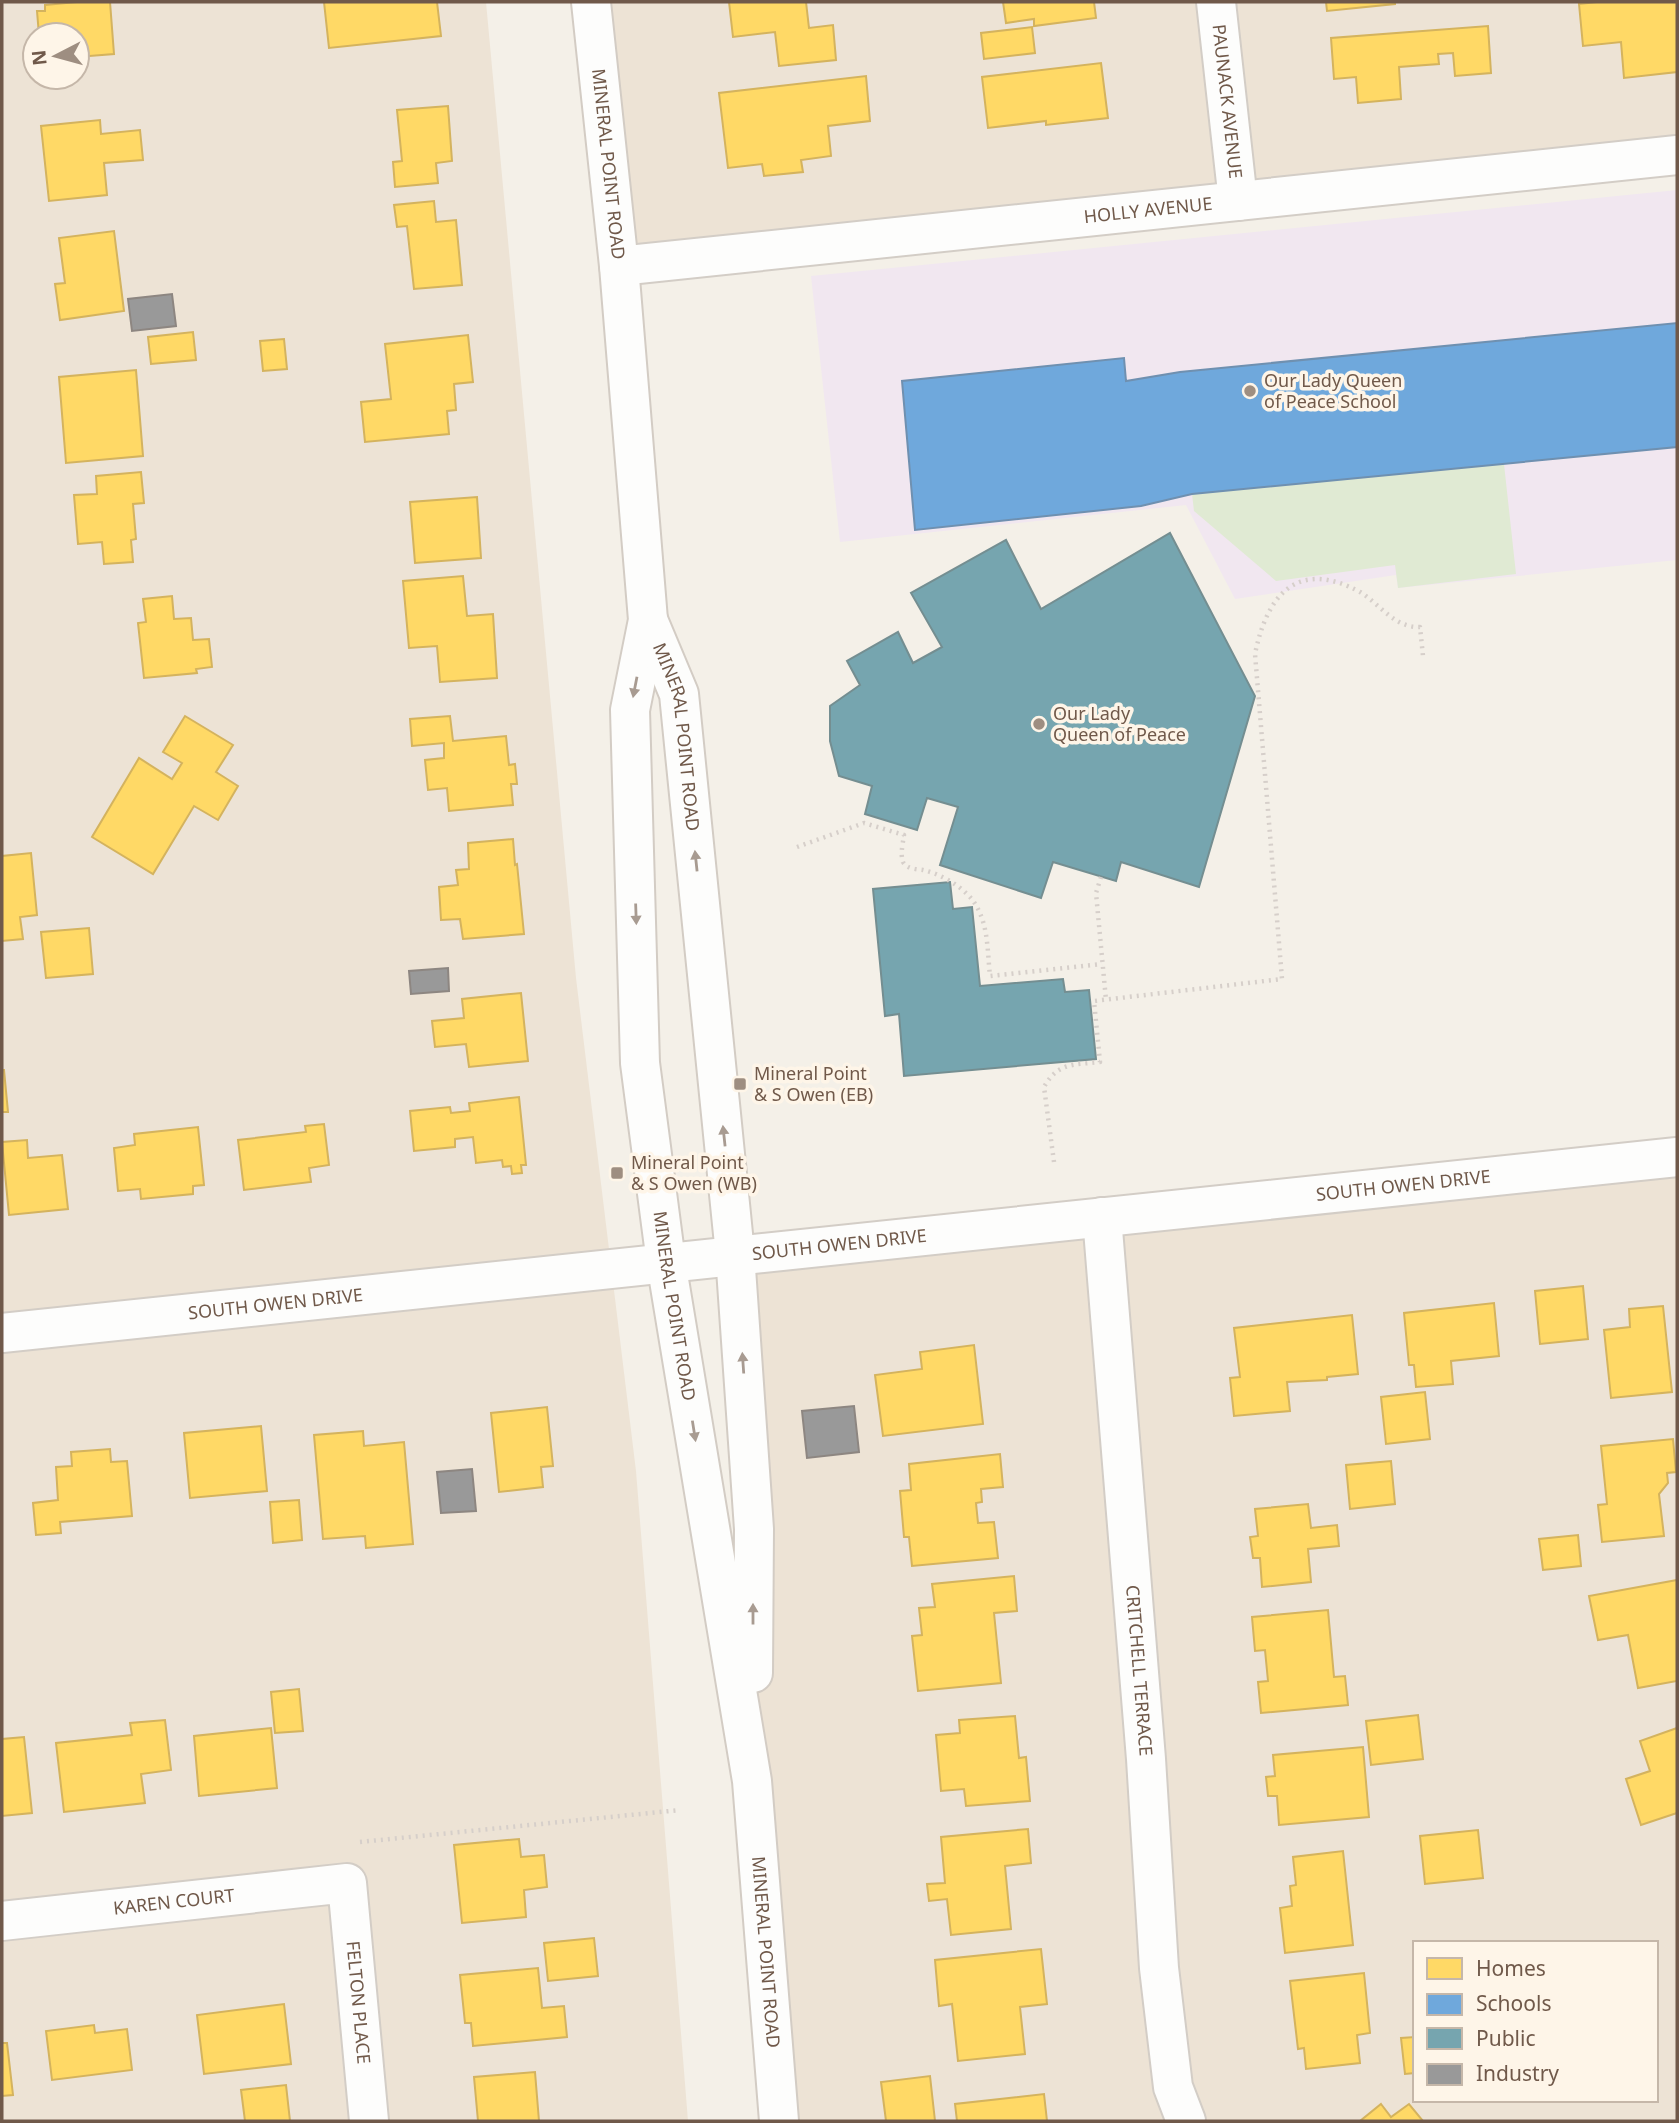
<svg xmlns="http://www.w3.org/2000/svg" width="1679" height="2123" viewBox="0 0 1679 2123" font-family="'Noto Sans',sans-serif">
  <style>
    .residential { fill: #ede3d5; fill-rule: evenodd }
    .education { fill: #f1e7f0 }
    .green { fill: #e0ead3 }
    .homes { fill: #ffd966; stroke: #d4b35e; stroke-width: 2 }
    .schools { fill: #6fa8dc; stroke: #6f90b0; stroke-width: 2 }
    .public { fill: #76a5af; stroke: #748e91; stroke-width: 2 }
    .industry { fill: #999; stroke: #8d8681; stroke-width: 2 }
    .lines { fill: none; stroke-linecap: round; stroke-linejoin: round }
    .street-casing { stroke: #d3cdc6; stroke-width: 42 }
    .secondary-casing { stroke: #d3ccc4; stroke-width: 42 }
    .path { stroke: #d6cfca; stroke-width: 4.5; stroke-dasharray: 2 5; stroke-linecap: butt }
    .street { stroke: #fdfdfc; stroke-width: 38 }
    .secondary { stroke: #fdfdfc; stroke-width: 38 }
    .oneway { fill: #a89b91 }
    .poi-dot { fill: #9e8e81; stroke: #fef5e8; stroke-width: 2.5 }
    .labels { text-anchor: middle; stroke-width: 7; stroke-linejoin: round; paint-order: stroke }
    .street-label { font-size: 18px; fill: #70594a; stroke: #fef5e8 }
    .poi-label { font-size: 18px; fill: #70594a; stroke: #fef5e8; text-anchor: start }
  </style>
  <rect width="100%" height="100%" fill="#f4f0e8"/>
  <g class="residential">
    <path d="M2 2H486L576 978 636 1471 688 2121H2ZM35 35H77V77H35Z"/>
    <path d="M591 2H1677V155L619 266Z"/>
    <path d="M1677 1157V2121H779L752 1781 735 1254ZM1415 1943H1656V2100H1415Z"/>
  </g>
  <path class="education" d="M1677 190V560L1398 588 1396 575 1235 599 1186 505 840 542 811 276Z"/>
  <path class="green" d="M1504 464 1516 574 1398 588 1395 565 1276 581 1194 511 1192 494Z"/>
  <g class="homes">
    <path d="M77 2H110L114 54 77 57V35H39L37 11H45V5Z"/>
    <path d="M324 2H437L441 36 329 48Z"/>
    <path d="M729 2H806L809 28 833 25 836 60 779 66 775 32 733 37Z"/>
    <path d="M1003 2H1094L1096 18 1034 26V19L1006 23Z"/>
    <path d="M1326 2H1395V4L1327 11Z"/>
    <path d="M1597 2H1677V72L1624 78 1621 42 1583 46 1579 4Z"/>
    <path d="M1488 26 1491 73 1455 76 1453 53 1438 54 1439 64 1399 67 1401 99 1358 103 1356 77 1334 79 1331 38Z"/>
    <path d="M1032 27 1035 53 984 59 981 33Z"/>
    <path d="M1101 63 1108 118 1046 125V121L988 128 982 77Z"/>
    <path d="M866 76 870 121 828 126 831 156 801 160 803 172 764 176 762 164 728 168 719 93Z"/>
    <path d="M448 106 452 161 436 163 438 183 395 187 393 162 402 161 397 110Z"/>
    <path d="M100 120 101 134 140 130 143 160 104 163 107 195 49 201 41 126Z"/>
    <path d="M434 201 436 222 456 220 462 285 414 289 407 226 397 227 394 205Z"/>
    <path d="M114 231 124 311 60 320 55 284 65 283 59 238Z"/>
    <path d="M193 332 196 360 151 364 148 337Z"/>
    <path d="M468 335 473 382 454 384 456 410 447 411 449 434 365 442 361 402 391 399 385 344Z"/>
    <path d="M284 339 287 369 263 371 260 341Z"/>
    <path d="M136 370 143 456 66 463 59 377Z"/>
    <path d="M141 472 144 503 133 504 136 539 131 540 133 562 104 564 102 542 78 544 74 495 97 494 96 476Z"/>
    <path d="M477 497 481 558 415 563 410 502Z"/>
    <path d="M463 576 467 616 493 614 497 678 440 682 437 646 409 648 403 581Z"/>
    <path d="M172 596 174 619 191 618 193 640 209 639 212 667 196 669 197 673 144 678 138 623 146 622 143 599Z"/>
    <path d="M185 716 233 745 216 772 238 786 218 820 194 806 153 874 92 837 139 758 172 779 182 763 163 752Z"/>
    <path d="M450 716 453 741 506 736 509 765 515 764 517 784H511L513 805 449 811 447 788 428 790 425 760 444 758V743L412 746 410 719Z"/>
    <path d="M513 839 515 865 517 864 524 934 463 939 460 919 441 920 439 887 458 885 456 870 469 869 468 843Z"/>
    <path d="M31 853 37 915 20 917 23 939 2 941V856Z"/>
    <path d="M89 928 93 974 46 978 41 932Z"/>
    <path d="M521 993 528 1061 469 1067 466 1044 435 1047 432 1021 464 1018 462 999Z"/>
    <path d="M2 1070H4L8 1112H2Z"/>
    <path d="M519 1097 526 1165H521L522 1173 512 1174 511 1166 503 1167 502 1160 476 1163 473 1137 455 1139V1147L414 1151 410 1111 450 1107 451 1113 470 1111 469 1103Z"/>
    <path d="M324 1124 329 1165 309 1168 311 1182 244 1190 238 1140 306 1132 305 1126Z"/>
    <path d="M198 1127 204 1185 193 1186V1194L141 1199 140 1189 118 1191 114 1148 135 1145 134 1134Z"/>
    <path d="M27 1140 28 1158 62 1155 68 1209 9 1215 2 1142Z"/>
    <path d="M1583 1286 1588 1339 1540 1344 1535 1291Z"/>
    <path d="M1494 1303 1499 1356 1451 1361 1453 1384 1416 1387 1414 1365H1409L1404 1313Z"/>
    <path d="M1663 1306 1672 1392 1611 1398 1604 1330 1630 1327 1629 1309Z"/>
    <path d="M1352 1315 1358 1374 1327 1377V1380L1287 1382 1290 1411 1234 1416 1230 1378 1240 1377 1234 1328Z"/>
    <path d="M974 1345 983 1424 883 1436 875 1375 922 1369 920 1352Z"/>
    <path d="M1425 1392 1430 1439 1386 1444 1381 1397Z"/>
    <path d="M547 1407 553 1466 541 1467 543 1487 499 1492 491 1413Z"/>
    <path d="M261 1426 267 1491 190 1498 184 1433Z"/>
    <path d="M363 1431 364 1446 404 1442 413 1544 366 1548 365 1536 323 1539 314 1435Z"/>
    <path d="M1673 1439 1676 1472 1667 1473 1668 1483 1659 1494 1664 1536 1602 1542 1598 1505 1607 1504 1601 1446Z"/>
    <path d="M110 1449 111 1462 127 1461 132 1516 60 1522 61 1533 36 1535 33 1503 58 1500 56 1467 72 1466 71 1452Z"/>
    <path d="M1000 1454 1003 1487 981 1489 982 1502 976 1503 978 1523 994 1522 998 1558 912 1566 909 1537H904L900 1491 911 1490 909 1464Z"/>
    <path d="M1391 1461 1395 1504 1350 1509 1346 1465Z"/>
    <path d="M299 1500 302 1540 273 1543 270 1502Z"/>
    <path d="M1308 1504 1311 1528 1337 1525 1339 1546 1308 1549 1311 1582 1262 1587 1260 1558H1253L1250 1537 1258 1536 1255 1509Z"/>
    <path d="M1578 1535 1581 1566 1543 1570 1539 1539Z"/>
    <path d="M1014 1576 1017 1611 994 1613 1001 1683 918 1691 912 1636 922 1635 919 1608 935 1607 932 1584Z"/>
    <path d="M1677 1580V1681L1638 1688 1628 1635 1598 1640 1589 1596Z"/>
    <path d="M1328 1610 1334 1677 1345 1676 1348 1705 1261 1713 1258 1682 1268 1681 1265 1650 1255 1651 1252 1617Z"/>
    <path d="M299 1689 303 1731 275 1733 271 1692Z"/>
    <path d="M1418 1715 1423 1759 1371 1765 1366 1721Z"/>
    <path d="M1015 1716 1019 1758 1026 1757 1030 1801 966 1806 964 1789 941 1791 936 1735 960 1733 959 1720Z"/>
    <path d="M165 1720 171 1770 141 1774 145 1803 64 1812 56 1743 132 1735 130 1723Z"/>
    <path d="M271 1728 277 1788 199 1796 194 1736Z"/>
    <path d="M1677 1728V1813L1641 1825 1626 1779 1650 1771 1640 1741Z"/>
    <path d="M24 1737 32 1813 2 1816V1739Z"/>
    <path d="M1363 1747 1369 1817 1279 1825 1277 1796H1268L1266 1777 1275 1776 1273 1755Z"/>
    <path d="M1028 1829 1031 1863 1005 1866 1011 1929 951 1935 947 1899 929 1901 927 1884 945 1883 941 1837Z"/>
    <path d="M1478 1830 1483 1878 1425 1884 1420 1836Z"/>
    <path d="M519 1839 521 1857 544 1855 547 1887 524 1890 526 1917 462 1923 454 1845Z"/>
    <path d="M1343 1851 1353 1945 1285 1953 1280 1908 1292 1906 1290 1886 1296 1885 1293 1857Z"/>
    <path d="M594 1938 598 1976 548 1981 544 1943Z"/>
    <path d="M1041 1949 1047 2004 1020 2007 1025 2054 958 2061 952 2004 939 2006 935 1960Z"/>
    <path d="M538 1968 542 2008 564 2006 567 2037 473 2046 471 2023H465L460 1975Z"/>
    <path d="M1364 1973 1370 2033 1357 2035 1360 2063 1306 2069 1304 2048 1298 2049 1290 1981Z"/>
    <path d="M284 2004 291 2064 204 2074 197 2015Z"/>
    <path d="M94 2025 95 2033 127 2029 132 2070 52 2080 46 2031Z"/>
    <path d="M1415 2037V2073L1405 2074 1401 2038Z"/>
    <path d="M2 2043H7L13 2095 2 2096Z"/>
    <path d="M535 2072 539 2121H478L474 2077Z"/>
    <path d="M930 2076 935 2121H886L881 2082Z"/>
    <path d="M286 2085 290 2121H245L241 2090Z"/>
    <path d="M1044 2094 1047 2121H957L955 2104Z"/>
    <path d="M1381 2104 1391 2117 1409 2104 1423 2121H1360Z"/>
  </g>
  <path class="schools" d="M1677 323V447L1192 494 1141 506 915 530 902 381 1124 358 1126 381 1180 372Z"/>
  <g class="public">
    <path d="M1170 533 1255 696 1199 887 1121 862 1116 881 1053 862 1041 898 940 865 958 807 927 798 917 830 865 814 872 786 839 776 830 741V706L860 685 847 661 898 632 913 663 942 647 911 593 1006 540 1041 609Z"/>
    <path d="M950 882 953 909 972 907 980 986 1063 979 1065 992 1089 990 1096 1059 904 1076 899 1014 885 1016 873 889Z"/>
  </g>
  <g class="industry">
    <path d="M172 294 176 326 132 331 128 299Z"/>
    <path d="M448 968 449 991 411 994 409 971Z"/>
    <path d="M854 1406 859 1452 807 1458 802 1411Z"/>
    <path d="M472 1469 476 1511 441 1513 437 1472Z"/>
  </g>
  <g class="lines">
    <g class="street-casing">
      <g id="street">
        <path id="s1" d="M1216 2 1238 201"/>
        <path id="s2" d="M619 266 1677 155"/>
        <path id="s3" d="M1102 1217 1146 1759 1159 1968 1173 2087 1186 2121"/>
        <path id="s4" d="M2 1333 1677 1157"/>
        <path id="s5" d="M2 1921 347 1883 369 2121"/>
      </g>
    </g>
    <g class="secondary-casing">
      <g id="secondary">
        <path id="s6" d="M591 2 619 266 648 620 630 710 640 1063 666 1262 752 1781 779 2121"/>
        <path id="s7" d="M648 620 679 694 735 1254 754 1529 753 1673"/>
      </g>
    </g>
    <g class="path">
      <path d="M797 847 864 823 904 835C903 843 900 854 903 862 907 869 916 869 923 870 940 874 958 884 970 897 989 919 987 949 990 976L1102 964"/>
      <path d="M1101 877 1096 893 1106 1000"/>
      <path d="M1054 1162 1044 1087C1058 1062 1074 1065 1100 1062L1094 1001 1282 979 1255 654C1267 595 1297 558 1360 592 1380 604 1394 628 1420 627L1423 656"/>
      <path d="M360 1842 680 1810"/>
    </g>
    <use href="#street" class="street"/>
    <use href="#secondary" class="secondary"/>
  </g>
  <defs><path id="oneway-solid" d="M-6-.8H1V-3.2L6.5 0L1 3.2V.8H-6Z" transform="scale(1.75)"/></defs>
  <g class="oneway">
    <use href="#oneway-solid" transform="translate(635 687) rotate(101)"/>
    <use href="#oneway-solid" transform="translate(696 861) rotate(-96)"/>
    <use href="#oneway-solid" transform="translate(636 914) rotate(88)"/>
    <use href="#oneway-solid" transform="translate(724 1136) rotate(-96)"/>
    <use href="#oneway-solid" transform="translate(743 1363) rotate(-94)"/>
    <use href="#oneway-solid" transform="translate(694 1431) rotate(81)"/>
    <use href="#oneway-solid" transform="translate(753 1614) rotate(-90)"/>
  </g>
  <g class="poi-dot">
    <circle cx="1250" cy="391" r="7"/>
    <circle cx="1039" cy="724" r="7"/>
    <rect x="733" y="1077" width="14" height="14" rx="3.5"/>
    <rect x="610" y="1166" width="14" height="14" rx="3.5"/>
  </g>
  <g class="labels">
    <g class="street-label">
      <text dy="6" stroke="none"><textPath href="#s1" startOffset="100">PAUNACK AVENUE</textPath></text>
      <text dy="6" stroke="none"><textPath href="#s6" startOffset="163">MINERAL POINT ROAD</textPath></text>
      <text dy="6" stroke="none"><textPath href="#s2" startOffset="532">HOLLY AVENUE</textPath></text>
      <text dy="6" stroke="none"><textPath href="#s7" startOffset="122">MINERAL POINT ROAD</textPath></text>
      <text dy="6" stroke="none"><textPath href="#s4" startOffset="1409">SOUTH OWEN DRIVE</textPath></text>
      <text dy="6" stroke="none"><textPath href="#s4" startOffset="842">SOUTH OWEN DRIVE</textPath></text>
      <text dy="6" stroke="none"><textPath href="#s4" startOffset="275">SOUTH OWEN DRIVE</textPath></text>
      <text dy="6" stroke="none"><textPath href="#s6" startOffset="1311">MINERAL POINT ROAD</textPath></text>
      <text dy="6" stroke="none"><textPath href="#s3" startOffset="455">CRITCHELL TERRACE</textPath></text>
      <text dy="6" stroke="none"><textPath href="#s5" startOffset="173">KAREN COURT</textPath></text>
      <text dy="6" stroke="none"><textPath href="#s6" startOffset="1964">MINERAL POINT ROAD</textPath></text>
      <text dy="6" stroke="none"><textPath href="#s5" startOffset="467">FELTON PLACE</textPath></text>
    </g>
    <g class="poi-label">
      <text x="1264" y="387">Our Lady Queen<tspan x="1264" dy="21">of Peace School</tspan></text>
      <text x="1053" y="720">Our Lady<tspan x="1053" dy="21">Queen of Peace</tspan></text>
      <text x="754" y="1080">Mineral Point<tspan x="754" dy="21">&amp; S Owen (EB)</tspan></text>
      <text x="631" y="1169">Mineral Point<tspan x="631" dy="21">&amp; S Owen (WB)</tspan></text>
    </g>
  </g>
  <rect width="1679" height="2123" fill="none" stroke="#70594a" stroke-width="7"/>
  <rect x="1413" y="1941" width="245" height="161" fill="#fef5e8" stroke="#c5b7a9" stroke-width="2"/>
  <rect x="1427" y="1958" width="35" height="21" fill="#ffd966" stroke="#c5b7a9" stroke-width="2"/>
  <text x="1476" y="1976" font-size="21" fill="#70594a">Homes</text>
  <rect x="1427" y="1994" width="35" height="21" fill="#6fa8dc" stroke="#c5b7a9" stroke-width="2"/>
  <text x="1476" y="2011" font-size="21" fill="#70594a">Schools</text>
  <rect x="1427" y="2028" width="35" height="21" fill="#76a5af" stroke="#c5b7a9" stroke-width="2"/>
  <text x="1476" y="2046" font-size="21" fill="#70594a">Public</text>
  <rect x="1427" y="2064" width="35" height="21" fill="#999999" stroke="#c5b7a9" stroke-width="2"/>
  <text x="1476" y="2081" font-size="21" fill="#70594a">Industry</text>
  <g transform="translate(56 56) rotate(264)"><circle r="33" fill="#fef5e8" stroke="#c5b7a9" stroke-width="2"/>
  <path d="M0-5L12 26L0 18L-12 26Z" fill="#9e8e81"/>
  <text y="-10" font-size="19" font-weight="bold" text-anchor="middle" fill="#70594a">N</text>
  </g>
</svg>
